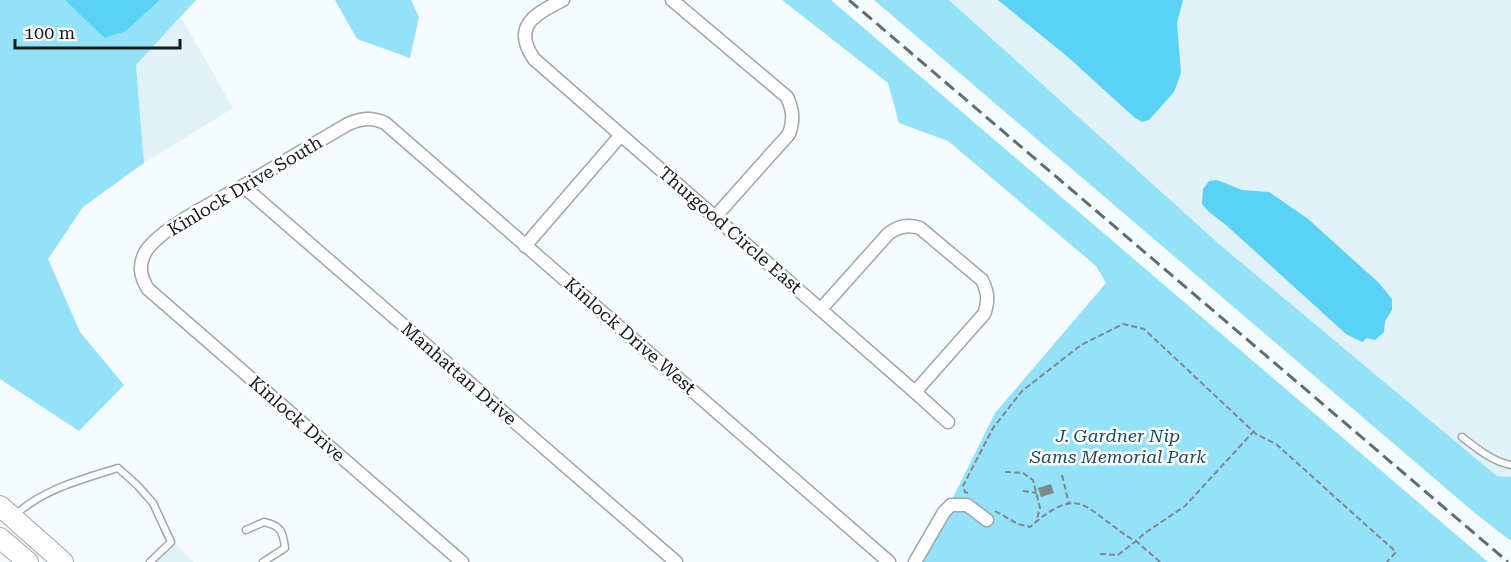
<svg xmlns="http://www.w3.org/2000/svg" width="1511" height="562" viewBox="0 0 1511 562" font-family="'Roboto Serif',serif">
  <style>
    .built { fill: #e0f2f8 }
    .green { fill: #94e2f9 }
    .water { fill: #59d2f3 }
    .building { fill: #7e878a }
    .lines { fill: none; stroke-linecap: round; stroke-linejoin: round }
    .service-casing { stroke: #9da6a9; stroke-width: 9 }
    .minor-casing { stroke: #9da6a9; stroke-width: 15 }
    .trunk-casing { stroke: #9da6a9; stroke-width: 22 }
    .path { stroke: #818789; stroke-width: 2; stroke-dasharray: 6 3; stroke-linecap: butt }
    .service { stroke: #fff; stroke-width: 6 }
    .minor { stroke: #fff; stroke-width: 12 }
    .trunk { stroke: #fff; stroke-width: 20 }
    .rail { stroke: #656b6c; stroke-width: 3; stroke-dasharray: 12 6; stroke-linecap: butt }
    .labels { text-anchor: middle; stroke-width: 5; stroke-linejoin: round; paint-order: stroke }
    .street-label { font-size: 18px; fill: #171b1c; stroke: #fff }
    .park-label { font-size: 18px; font-style: italic; fill: #194d5b; stroke: #fff }
  </style>
  <rect width="100%" height="100%" fill="#f4fcff"/>
  <g class="built">
    <path d="M949 0H1511V477L1497 476 1219 244Z"/>
    <path d="M181 17 233 108 144 163 136 65Z"/>
    <path d="M175 543 193 562H155Z"/>
  </g>
  <g class="green">
    <path d="M0 0H65L104 38 125 32 160 0H196L136 65 144 163 83 207 48 259 80 332 124 385 79 431 0 379Z"/>
    <path d="M335 0H411L419 17 410 58 357 39Z"/>
    <path d="M782 0H831L1488 562H921L995 413 1106 283 1096 266 948 141 899 123 888 83Z"/>
    <path d="M874 0H949L1219 244 1497 476 1511 477V541L1476 514Z"/>
  </g>
  <g class="water">
    <path d="M65 0H160L125 32 104 38Z"/>
    <path d="M998 0H1183L1177 23 1181 73 1174 92 1149 120 1142 122 1135 118 1069 58Z"/>
    <path d="M1217 180 1242 190 1269 192 1307 218 1379 283 1392 299V310L1385 321 1384 332 1375 340 1367 338 1362 342 1346 334 1226 225 1209 212 1202 204 1203 189 1209 181Z"/>
  </g>
  <path class="building" d="M1051 484 1054 493 1041 497 1038 488Z"/>
  <g class="lines">
    <g class="service-casing">
      <g id="service">
        <path d="M1462 437C1476 448 1493 462 1511 465"/>
        <path d="M15 515C44 489 82 479 118 468L137 485 153 503 171 542 150 562"/>
        <path d="M246 530 264 522C281 526 283 531 285 548L263 562"/>
      </g>
    </g>
    <g class="minor-casing">
      <g id="minor">
        <path d="M563 0C536 13 511 26 534 59L915 392 948 422"/>
        <path d="M672 0 787 97C793 110 794 120 789 134L715 217"/>
        <path d="M243 186 676 562"/>
        <path d="M525 246 621 135"/>
        <path d="M821 309 888 234C898 226 908 224 920 228L982 280C988 292 989 301 984 314L915 392"/>
        <path d="M462 562 148 289C140 276 138 265 146 251 161 228 216 201 241 187 277 166 312 145 348 124 362 118 372 117 385 123L889 562"/>
        <path d="M915 562 944 512 951 505H967L987 520"/>
      </g>
    </g>
    <g class="trunk-casing">
      <g id="trunk">
        <path d="M0 506 63 562"/>
        <path d="M0 538 28 562"/>
      </g>
    </g>
    <g class="path">
      <path d="M1005 472 1023 473 1033 480 1040 508 1036 522"/>
      <path d="M1062 475 1069 504"/>
      <path d="M1023 491 1037 493"/>
      <path d="M968 493 965 492 963 486 993 428 1022 391 1081 345 1123 324 1144 329 1256 434 1276 444 1396 552 1387 562"/>
      <path d="M995 511 1018 524 1030 527C1042 517 1062 499 1080 504 1091 508 1102 518 1112 525 1120 531 1127 537 1136 541L1118 555 1100 554"/>
      <path d="M1160 562 1136 541 1145 533 1185 506 1254 431"/>
    </g>
    <use href="#service" class="service"/>
    <use href="#minor" class="minor"/>
    <use href="#trunk" class="trunk"/>
    <path class="rail" d="M849 0 1508 562"/>
  </g>
  <g class="labels">
    <g class="street-label">
      <text transform="translate(245 186) rotate(-31)" y="6">Kinlock Drive South</text>
      <text transform="translate(730 230) rotate(41)" y="6">Thurgood Circle East</text>
      <text transform="translate(630 336) rotate(41)" y="6">Kinlock Drive West</text>
      <text transform="translate(459 374) rotate(41)" y="6">Manhattan Drive</text>
      <text transform="translate(297 419) rotate(41)" y="6">Kinlock Drive</text>
    </g>
    <g class="park-label">
      <text x="1118" y="442">J. Gardner Nip<tspan x="1118" dy="21">Sams Memorial Park</tspan></text>
    </g>
  </g>
  <path d="M15 39v9h165v-9" fill="none" stroke="#171b1c" stroke-width="3"/>
  <text x="24" y="39" font-size="18" fill="#171b1c" stroke="#ffffff" stroke-width="4.5" paint-order="stroke">100 m</text>
</svg>
